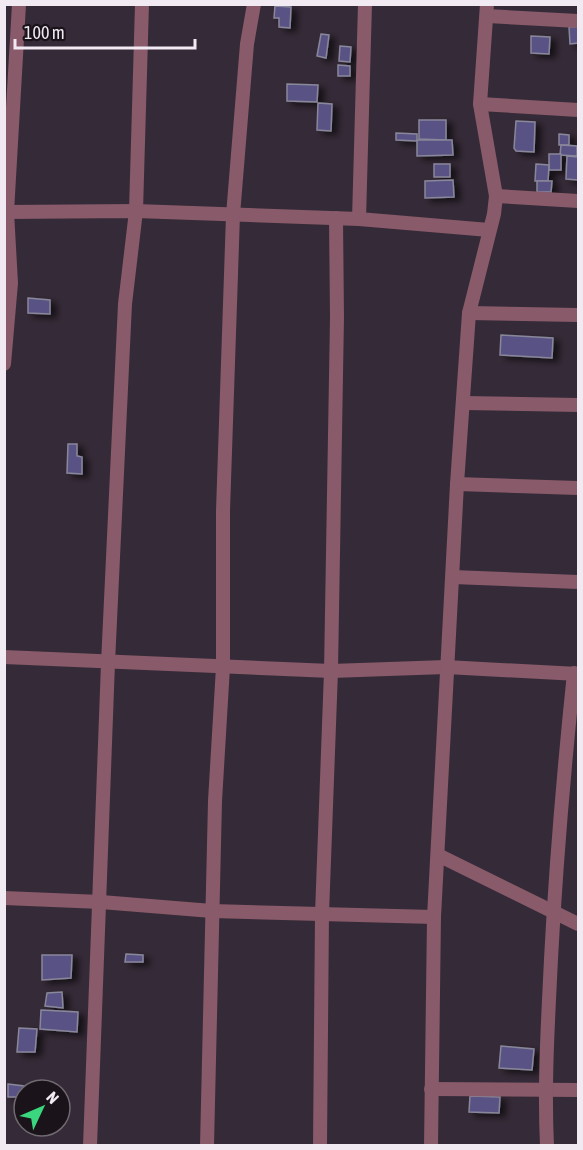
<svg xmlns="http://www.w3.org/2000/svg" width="583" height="1150" viewBox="0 0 583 1150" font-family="'Asap Condensed',sans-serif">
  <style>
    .building { fill: #595284; stroke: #89879a; stroke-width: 1.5; filter: url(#shadow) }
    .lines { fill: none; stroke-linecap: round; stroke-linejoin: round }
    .street { stroke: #885a6a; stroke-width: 14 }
  </style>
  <defs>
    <filter id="shadow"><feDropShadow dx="6" dy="3.5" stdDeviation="3" flood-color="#0009"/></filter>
  </defs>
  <rect width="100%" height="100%" fill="#352a37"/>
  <g class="building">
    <path d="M275 6 291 7 290 28 279 27V18H274Z"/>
    <path d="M569 27H578V43L570 44Z"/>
    <path d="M321 34 329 35 326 58 317 56Z"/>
    <path d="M531 36 550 37 549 54 531 53Z"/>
    <path d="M340 46 351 47 350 62 339 61Z"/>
    <path d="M338 65 350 66V76H338Z"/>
    <path d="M287 84 318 85 317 102 287 101Z"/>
    <path d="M318 103 332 104 331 131 317 130Z"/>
    <path d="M419 120H446V140L419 139Z"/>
    <path d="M516 121 535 122 534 152 516 151 514 148Z"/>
    <path d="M396 133 417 134V141L396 140Z"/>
    <path d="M559 134 569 135V145H559Z"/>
    <path d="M417 140H452L453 155 417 156Z"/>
    <path d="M561 145 577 146V156L560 155Z"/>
    <rect x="549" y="154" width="12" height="16"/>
    <path d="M567 156 578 157V180L566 179Z"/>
    <rect x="434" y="164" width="16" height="13"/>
    <path d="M536 164 549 165 548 181H535Z"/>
    <path d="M453 180 454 197 425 198V181Z"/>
    <path d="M537 181H552L551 192H537Z"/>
    <path d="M28 298 50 300V314L28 313Z"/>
    <path d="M501 335 553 338 552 358 500 355Z"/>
    <path d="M68 444H77V456L82 457V474L67 473Z"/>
    <path d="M126 954 143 955V962H125Z"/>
    <path d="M42 955H72L71 978 42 980Z"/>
    <path d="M62 992 63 1008 45 1006 47 993Z"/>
    <path d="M41 1010 78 1012 77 1032 40 1029Z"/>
    <path d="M19 1028 37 1029 35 1052H17Z"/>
    <path d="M501 1046 534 1049 532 1070 499 1068Z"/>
    <path d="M8 1084 24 1086 23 1097H8Z"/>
    <path d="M470 1096 500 1097 499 1113 469 1112Z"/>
  </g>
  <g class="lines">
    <g class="street">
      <path d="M487 16 578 21"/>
      <path d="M480 104 578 110"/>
      <path d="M496 196 578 201"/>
      <path d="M4 212 136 211 359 219 489 230"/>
      <path d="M359 219 365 4"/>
      <path d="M469 313 578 315"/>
      <path d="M4 364 11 283 7 212 19 4"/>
      <path d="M464 403 578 405"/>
      <path d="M457 484 578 488"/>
      <path d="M453 577 578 582"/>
      <path d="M4 657 331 671 446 667 578 674"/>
      <path d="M438 855 578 924"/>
      <path d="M4 898 101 902 212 911 434 917"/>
      <path d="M431 1089 578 1090"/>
      <path d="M90 1146 108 663 125 304 136 211 142 4"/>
      <path d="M207 1146 215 801 223 667V511L233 215 247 44 254 4"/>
      <path d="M320 1146 322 914 331 671 337 317 336 218"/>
      <path d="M431 1146 434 917 457 484 469 313 494 214 496 196 480 104 487 4"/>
      <path d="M547 1146C544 1083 548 1022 551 959 556 863 564 769 574 673"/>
    </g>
  </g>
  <rect width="583" height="1150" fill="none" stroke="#f2eaf3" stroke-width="12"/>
  <g transform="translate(42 1108) rotate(46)"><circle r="28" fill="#1a141a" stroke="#706a71" stroke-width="1.5"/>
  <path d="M0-4.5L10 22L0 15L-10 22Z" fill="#3ad77f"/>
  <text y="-9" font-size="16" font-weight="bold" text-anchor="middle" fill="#f2eaf3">N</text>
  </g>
  <path d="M15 39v9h180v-9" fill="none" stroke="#f2eaf3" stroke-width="3"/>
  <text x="24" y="39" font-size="18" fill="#f2eaf3" stroke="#1a141a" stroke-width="4.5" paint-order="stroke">100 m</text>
</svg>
